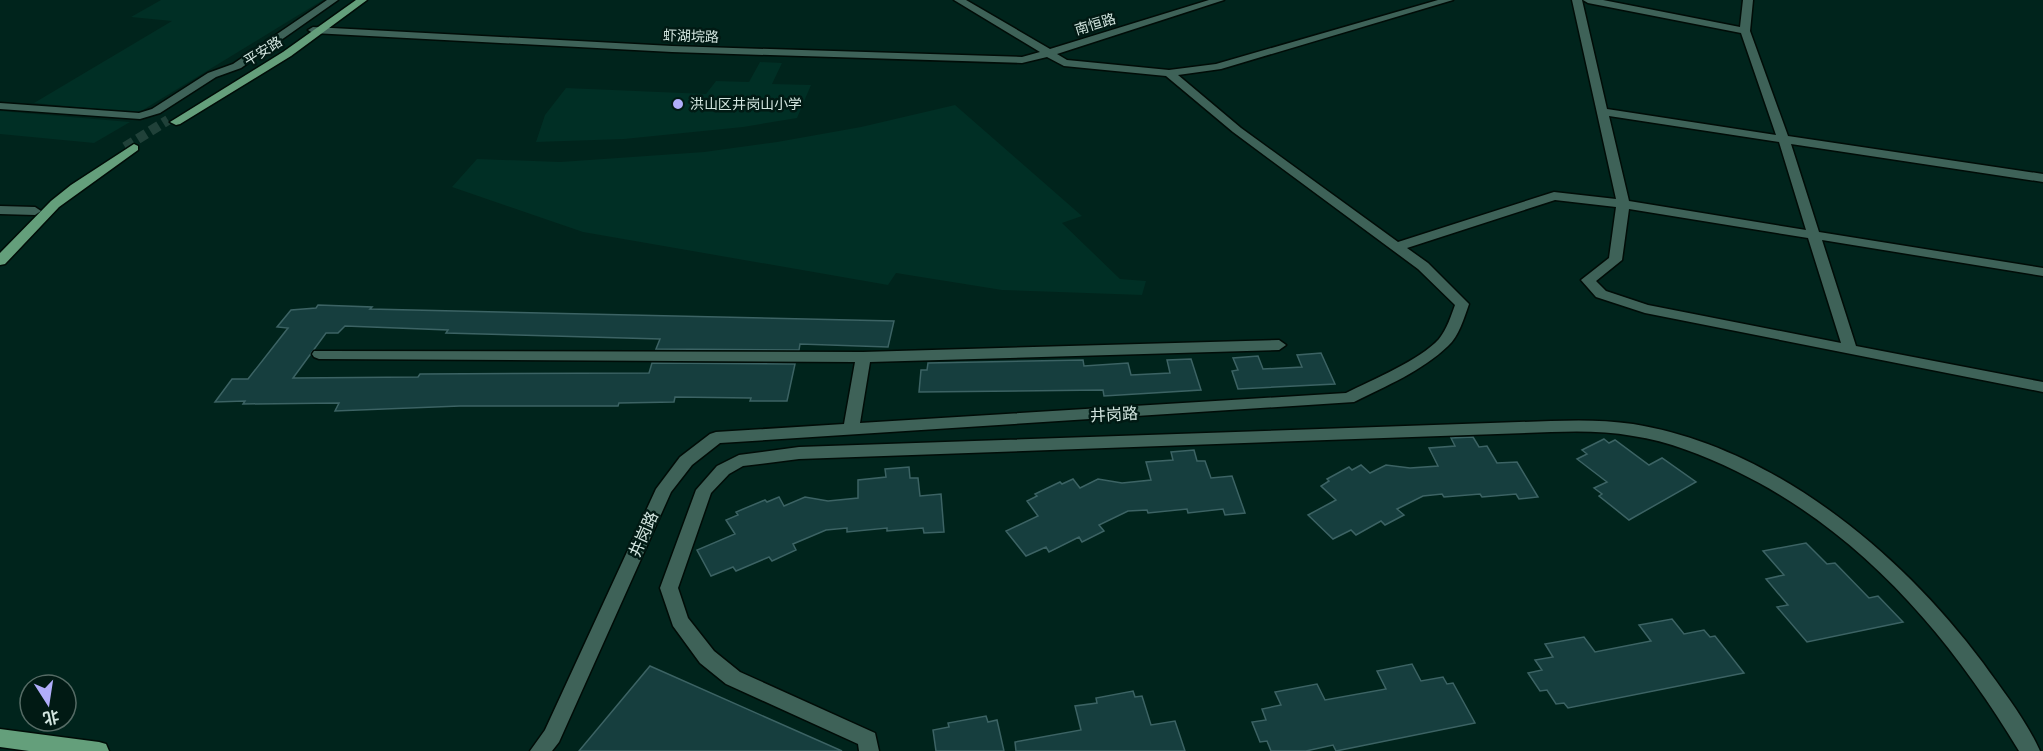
<svg xmlns="http://www.w3.org/2000/svg" width="2043" height="751" viewBox="0 0 2043 751" font-family="'Asap Condensed','Noto Sans SC',sans-serif">
  <style>
    .built { fill: #002f25 }
    .building { fill: #163e3e; stroke: #3c6364; stroke-width: 1.5 }
    .lines { fill: none; stroke-linecap: round; stroke-linejoin: round }
    .major-tunnel { stroke: #204139; stroke-width: 10; stroke-dasharray: 10 5; stroke-linecap: butt }
    .minor-casing { stroke: #000c07; stroke-width: 3 }
    .major-casing { stroke: #000c07; stroke-width: 3 }
    .minor { fill: #3e6258; fill-rule: evenodd }
    .major { fill: #649f7b; fill-rule: evenodd }
    .poi-dot { fill: #b1adfa; stroke: #011a14; stroke-width: 2 }
    .labels { text-anchor: middle; stroke-width: 5; stroke-linejoin: round; paint-order: stroke }
    .far-street-label { font-size: 14px; fill: #d2e5df; stroke: #011a14 }
    .far-poi-label { font-size: 14px; fill: #d2e5df; stroke: #011a14; text-anchor: start }
    .street-label { font-size: 16px; fill: #d2e5df; stroke: #011a14 }
  </style>
  <rect width="100%" height="100%" fill="#00241c"/>
  <g class="built">
    <path d="M161 0H323L138 113 34 103 172 21 131 17Z"/>
    <path d="M760 62 782 63 772 84 811 85 797 118 743 127 624 139 536 142 545 115 566 88 706 94 716 81 749 82Z"/>
    <path d="M955 105 1082 216 1062 223 1120 279 1146 281 1142 295 1002 290 896 273 888 285 583 232 452 187 477 159 560 162 704 152 777 142 861 127Z"/>
    <path d="M0 111 130 122 94 143 0 134Z"/>
  </g>
  <g class="building">
    <path d="M318 305 372 307 370 309 894 321 888 347 800 344 799 350 656 349 660 339 446 333 448 330 345 326 338 333H326L293 378 418 377 420 374 649 373 652 363 795 364 787 401H750L751 398 675 397 674 402 619 403 618 406H460L335 411 339 403 243 404 245 401 215 402 232 379H248L288 328 277 327 291 310 316 308Z"/>
    <path d="M1321 353 1335 384 1238 389 1232 371 1238 370 1233 358 1258 356 1263 369 1302 367 1297 355Z"/>
    <path d="M1191 359 1201 390 1104 396 1103 390 919 392 921 370H927L928 363 1083 360 1084 366 1128 363 1131 375 1170 373 1167 360Z"/>
    <path d="M1473 437 1479 447 1487 446 1497 463 1517 462 1538 497 1519 499 1516 494 1482 497 1480 494 1444 497 1442 494 1423 496 1397 509 1404 515 1385 525 1381 521 1356 535 1351 530 1333 539 1308 515 1336 500 1321 486 1329 481 1327 479 1349 467 1352 470 1361 465 1370 473 1386 465 1410 468 1438 466 1429 448 1455 446 1451 438Z"/>
    <path d="M1604 439 1609 443 1615 440 1649 465 1662 458 1696 482 1629 520 1599 496 1602 494 1594 488 1607 482 1577 459 1587 454 1582 450Z"/>
    <path d="M1194 450 1197 461H1205L1211 478 1232 476 1245 513 1225 515 1223 509 1188 513 1187 509 1148 513 1147 510 1128 511 1099 525 1104 531 1082 542 1079 537 1049 552 1046 547 1026 556 1006 531 1038 516 1027 501 1037 496 1035 494 1060 482 1062 484 1073 479 1080 488 1098 479 1122 483 1151 480 1146 462 1173 460 1171 452Z"/>
    <path d="M909 467 910 478H918L920 496 941 494 944 532 924 533 923 528 887 531V528L847 532V528L826 530 793 544 796 550 772 561 769 557 736 571 733 567 711 576 697 550 735 534 726 520 738 515 736 512 765 500 767 502 779 497 784 506 805 497 828 501 858 498V480L886 477 885 469Z"/>
    <path d="M1806 543 1827 564 1835 563 1869 598 1878 596 1903 622 1807 642 1777 607 1788 605 1766 579 1784 575 1763 551Z"/>
    <path d="M1672 619 1684 634 1704 630 1710 637 1715 636 1744 673 1568 708 1564 703 1556 704 1547 690 1540 691 1528 673 1542 670 1535 660 1553 657 1545 644 1584 637 1595 652 1651 641 1639 625Z"/>
    <path d="M1412 664 1421 681 1443 677 1447 684 1453 683 1475 723 1336 751 1333 745 1306 751H1271L1267 741 1260 742 1252 722 1266 720 1262 709 1281 705 1275 692 1317 684 1325 700 1386 689 1377 671Z"/>
    <path d="M650 666 842 751H579Z"/>
    <path d="M1133 691 1135 697 1142 696 1151 725 1175 721 1185 751H1016L1015 742 1081 730 1075 706 1097 703 1096 698Z"/>
    <path d="M986 716 988 722 997 720 1004 751H936L933 730 949 727 948 723Z"/>
  </g>
  <g class="lines">
    <path class="major-tunnel" d="M125 147 168 120"/>
    <g class="minor-casing">
      <g id="minor">
        <path d="M327 0H338L241 68 216 77 160 113 140 119 0 109V103L139 113 152 109 208 73 233 64Z"/>
        <path d="M954 0H966L1050 49 1209 0H1224L1057 54 1067 60 1169 70 1216 64 1438 0H1453L1221 69 1178 75 1241 128 1398 242 1554 192 1616 199 1572 0H1582L1607 109 1776 135 1741 33 1588 3 1583 0H1603L1740 27 1743 0H1753L1750 31 1788 136 2043 174V182L1791 144 1819 232 2043 268V276L1822 240 1856 346 2043 382V392L1645 313 1596 297 1581 280 1609 258 1616 207 1555 200 1407 248 1428 263 1469 304C1464 318 1459 336 1448 346 1422 371 1386 386 1354 402L720 443 692 465 671 492 559 742 552 751H530L545 730 656 489 680 457 710 434 716 432 844 424 855 362 319 359 314 357 312 354 314 351 863 352 1279 340 1286 345 1279 350 870 362 860 423 1346 393C1372 380 1420 360 1439 339 1447 329 1451 316 1455 305L1418 269 1233 132 1166 76 1064 66 1047 57 1022 63 672 52 313 33 308 30 313 27 672 46 1022 57 1040 52ZM1609 116 1779 142 1806 230 1629 201ZM1629 209 1808 238 1841 343 1648 305 1606 291 1596 281 1622 260Z"/>
        <path d="M0 206 35 207 41 211 35 215 0 214Z"/>
        <path d="M1551 421C1579 420 1606 420 1633 424 1774 447 1900 552 1983 663 2003 691 2026 720 2040 751H2019C1949 635 1860 531 1736 471 1703 455 1668 441 1633 436 1606 431 1579 431 1551 432L799 459 743 466 729 474 711 493 678 588 688 618 714 651 740 672 875 733 879 751H859L858 744 726 684 700 663 673 626 660 588 696 490 717 466 739 455 799 447Z"/>
      </g>
    </g>
    <g class="major-casing">
      <g id="major">
        <path d="M356 0H367L291 56 180 124 176 125 170 122 283 52Z"/>
        <path d="M134 144 138 146V150L59 207 5 264 0 265V253L51 201 71 185Z"/>
        <path d="M0 729 99 742 106 744 109 751H29L0 747Z"/>
      </g>
    </g>
    <use href="#minor" class="minor"/>
    <use href="#major" class="major"/>
  </g>
  <circle class="poi-dot" cx="678" cy="104" r="6"/>
  <g class="labels">
    <g class="far-street-label">
      <text transform="translate(1095 24) rotate(-17)" y="5">南恒路</text>
      <text transform="translate(691 36) rotate(2)" y="5">虾湖垸路</text>
      <text transform="translate(263 51) rotate(-32)" y="5">平安路</text>
    </g>
    <g class="far-poi-label">
      <text x="690" y="109">洪山区井岗山小学</text>
    </g>
    <g class="street-label">
      <text transform="translate(1114 414) rotate(-3)" y="6">井岗路</text>
      <text transform="translate(643 534) rotate(-66)" y="6">井岗路</text>
    </g>
  </g>
  <g transform="translate(48 703) rotate(168)"><circle r="28" fill="#011a14" stroke="#556b65" stroke-width="1.5"/>
  <path d="M0-4.5L10 22L0 15L-10 22Z" fill="#b1adfa"/>
  <text y="-9" font-size="16" font-weight="bold" text-anchor="middle" fill="#d2e5df">北</text>
  </g>
</svg>
